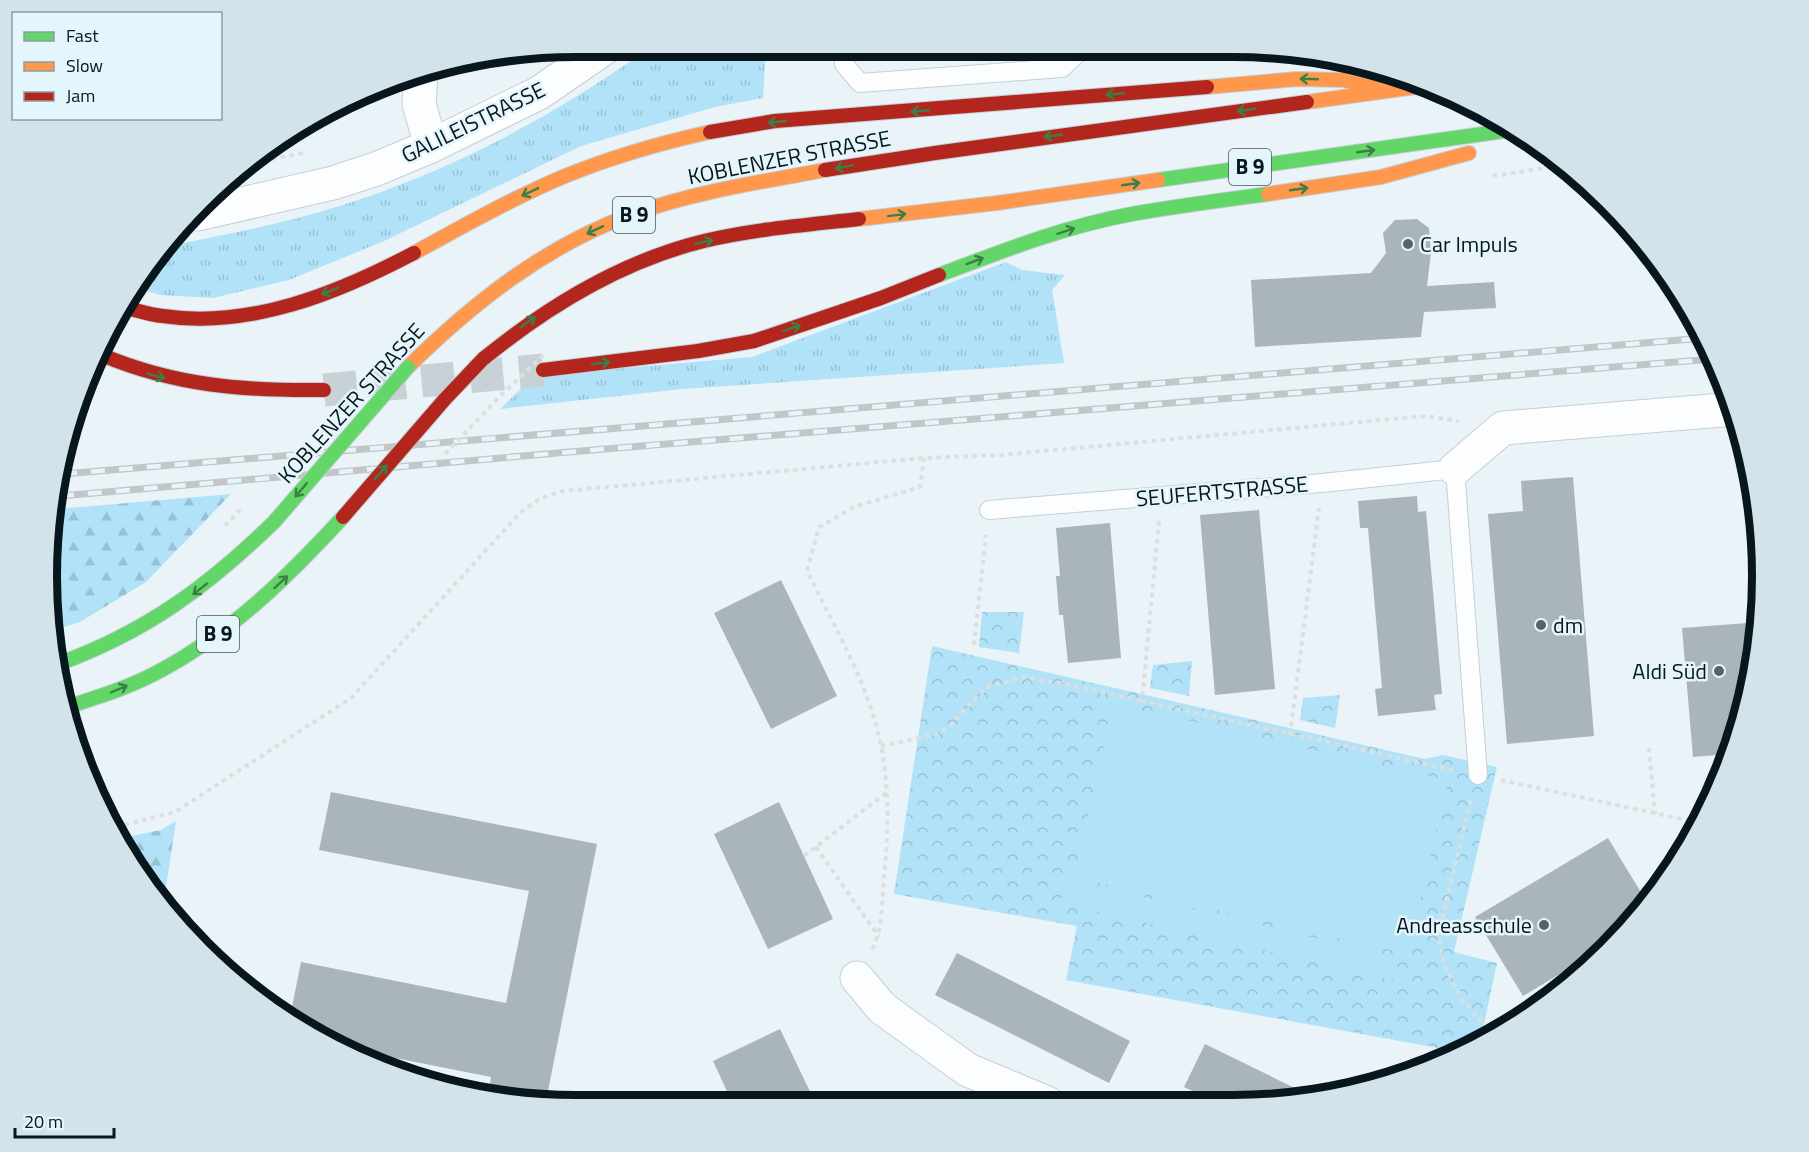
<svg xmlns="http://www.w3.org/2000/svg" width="1809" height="1152" viewBox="0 0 1809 1152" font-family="'Titillium Web',sans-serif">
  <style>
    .grass { fill: url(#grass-tufts) }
    .forest { fill: url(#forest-firs) }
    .park { fill: url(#park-crowns) }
    .garden { fill: #b1e2f8 }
    .building { fill: #aab5ba }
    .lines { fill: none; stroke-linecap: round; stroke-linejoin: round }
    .primary-tunnel { stroke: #c8d2d6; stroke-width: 33; stroke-dasharray: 33 16; stroke-linecap: butt }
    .lane-casing { stroke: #c4d0d5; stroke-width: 20 }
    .street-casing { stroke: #c4d0d5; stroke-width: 35 }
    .fast-casing { stroke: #c4d0d5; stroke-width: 16 }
    .slow-casing { stroke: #c4d0d5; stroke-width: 16 }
    .jam-casing { stroke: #c4d0d5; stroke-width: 16 }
    .path { stroke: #dcdfe0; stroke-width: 4; stroke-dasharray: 4.5 4.5; stroke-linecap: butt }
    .lane { stroke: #fcfdfe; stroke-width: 18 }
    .street { stroke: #fcfdfe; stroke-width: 33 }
    .fast { stroke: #63d668; stroke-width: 14 }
    .slow { stroke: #ff974d; stroke-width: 14 }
    .jam { stroke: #b3261e; stroke-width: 14 }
    .rail-casing { stroke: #c3c6c7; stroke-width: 7 }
    .rail { stroke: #e5f5fc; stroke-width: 4.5; stroke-dasharray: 14; stroke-linecap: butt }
    .fast-bridge-casing { stroke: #c4d0d5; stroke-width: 16; stroke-linecap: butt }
    .jam-bridge-casing { stroke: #c4d0d5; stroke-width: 16; stroke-linecap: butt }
    .path-bridge { stroke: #dcdfe0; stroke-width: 4; stroke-dasharray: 4.5 4.5; stroke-linecap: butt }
    .fast-bridge { stroke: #63d668; stroke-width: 14 }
    .jam-bridge { stroke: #b3261e; stroke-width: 14 }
    .oneway { stroke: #3a8046 }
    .poi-dot { fill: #576369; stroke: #e5f5fc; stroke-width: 2 }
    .labels { text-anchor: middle; stroke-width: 5; stroke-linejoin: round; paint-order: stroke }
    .shield { fill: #e5f5fc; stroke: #4a5960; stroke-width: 1.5 }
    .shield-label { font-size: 21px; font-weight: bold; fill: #08161d }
    .street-label { font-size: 22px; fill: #08161d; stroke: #e5f5fc }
    .poi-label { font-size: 22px; fill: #08161d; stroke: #e5f5fc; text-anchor: start }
    .rim { fill: none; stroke: #08161d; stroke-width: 8 }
  </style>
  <defs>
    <pattern id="grass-tufts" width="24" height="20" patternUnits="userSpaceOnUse" patternTransform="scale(1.5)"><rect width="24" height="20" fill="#b1e2f8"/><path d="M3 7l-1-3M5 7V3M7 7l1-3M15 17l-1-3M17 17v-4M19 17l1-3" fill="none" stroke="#97c1d4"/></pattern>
    <pattern id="forest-firs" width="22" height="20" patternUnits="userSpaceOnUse" patternTransform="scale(1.5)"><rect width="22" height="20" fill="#b1e2f8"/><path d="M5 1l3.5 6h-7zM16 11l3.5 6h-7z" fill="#97c1d4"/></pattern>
    <pattern id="park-crowns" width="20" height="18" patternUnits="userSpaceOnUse" patternTransform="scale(1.5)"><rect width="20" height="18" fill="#b1e2f8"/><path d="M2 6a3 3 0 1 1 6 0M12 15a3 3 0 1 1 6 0" fill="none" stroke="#97c1d4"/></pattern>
  </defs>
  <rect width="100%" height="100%" fill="#eaf3f7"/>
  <g class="grass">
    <path d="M651 47 766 48 763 98 715 107 581 146 384 241 289 280 213 298 160 295 138 288 156 253 163 247C228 234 294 222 358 200 465 164 559 112 651 47Z"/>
    <path d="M1006 262 1022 270 1065 275 1052 290 1064 363 682 389 500 409 534 376 752 357Z"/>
  </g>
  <g class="forest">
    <path d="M231 494 146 582 80 622 54 630 47 576 58 509Z"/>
    <path d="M176 821 164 900 136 870 121 838 161 830Z"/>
  </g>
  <g class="park">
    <path d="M982 612H1024L1019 653 979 647Z"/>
    <path d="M932 646 1425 759 1443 755 1497 767 1454 952 1497 963 1480 1043 1460 1052 1066 980 1077 926 894 894Z"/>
    <path d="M1192 661 1189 696 1150 688 1153 665Z"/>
    <path d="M1340 695 1335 728 1300 720 1303 698Z"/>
  </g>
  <g class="garden">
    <path d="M1114 704 1448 781 1408 954 1074 877Z"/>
    <path d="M1065 879 1397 957 1392 980 1060 903Z"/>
  </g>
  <g class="building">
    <path d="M1417 219 1429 228 1431 253 1427 286 1494 282 1496 308 1424 312 1421 337 1255 347 1251 280 1371 273 1386 253 1383 233 1395 220Z"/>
    <path d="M1573 477 1594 736 1507 744 1488 514 1523 511 1521 481Z"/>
    <path d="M1417 496 1418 512 1426 511 1442 694 1434 695 1436 710 1378 716 1375 689 1382 688 1368 528H1360L1358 501Z"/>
    <path d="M1259 510 1275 689 1215 695 1200 515Z"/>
    <path d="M1110 523 1121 658 1068 663 1063 615H1059L1056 576H1060L1056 528Z"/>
    <path d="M781 580 837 696 771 729 714 613Z"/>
    <path d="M1760 622 1744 713 1729 754 1693 757 1682 628Z"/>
    <path d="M331 792 597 844 546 1101H514L488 1096 491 1077 370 1053 368 1062 290 1017 301 962 506 1003 529 891 319 850Z"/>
    <path d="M779 802 833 919 768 949 714 834Z"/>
    <path d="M1608 838 1648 904 1611 943 1523 996 1475 917Z"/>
    <path d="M957 953 1130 1041 1109 1083 935 995Z"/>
    <path d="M780 1029 815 1102H732L713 1061Z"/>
    <path d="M1205 1044 1311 1096 1268 1104H1220L1184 1087Z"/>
  </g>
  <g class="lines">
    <path class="primary-tunnel" d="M324 390 543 370"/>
    <g class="lane-casing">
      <g id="lane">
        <path d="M845 48 844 64 860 83 1062 68 1081 50"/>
        <path d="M989 510 1322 483 1455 469 1478 775"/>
      </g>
    </g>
    <g class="street-casing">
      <g id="street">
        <path d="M421 72 419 104 431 146"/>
        <path d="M198 214 333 183 376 169 431 146 539 93 606 47"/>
        <path d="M1455 469 1503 428 1735 409"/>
        <path d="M857 978 882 1008 968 1070 1047 1103"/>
      </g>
    </g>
    <g class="fast-casing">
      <g id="fast">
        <path d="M1158 180 1511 130"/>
        <path d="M939 275C1002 251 1066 226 1132 214 1177 206 1223 200 1268 194"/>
        <path d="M58 664C146 632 207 587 274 522"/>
        <path d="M64 708C94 698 125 689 154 674 228 636 287 578 343 517"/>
      </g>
    </g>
    <g class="slow-casing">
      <g id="slow">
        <path d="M1207 87 1297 79 1343 80 1387 91"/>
        <path d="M1307 102 1430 85"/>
        <path d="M1268 194 1381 177 1469 153"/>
        <path d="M859 219 997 203 1158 180"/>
        <path d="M414 253C463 226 513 198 565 176 612 157 660 143 710 132"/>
        <path d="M408 367C473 303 546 245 633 214 694 192 761 182 825 170"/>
      </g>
    </g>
    <g class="jam-casing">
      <g id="jam">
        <path d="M710 132 775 121 1207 87"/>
        <path d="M825 170 935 153 1307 102"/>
        <path d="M127 308C139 311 151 315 163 316 250 329 338 293 414 253"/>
        <path d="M102 355C176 386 245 391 324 390"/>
        <path d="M483 359C548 306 622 261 704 241 755 229 807 225 859 219"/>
        <path d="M543 370 698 351 754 341 881 298 939 275"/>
      </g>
    </g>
    <g class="path">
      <path d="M254 162 303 153"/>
      <path d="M1493 176 1565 165"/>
      <path d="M1159 521 1142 701 1453 770"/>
      <path d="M974 645 986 535"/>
      <path d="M1290 735 1319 508"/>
      <path d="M881 746 937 734 951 725 976 697 989 686 1023 677 1064 684 1142 701"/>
      <path d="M1649 748 1655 814"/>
      <path d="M1501 780 1700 823"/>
      <path d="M1471 800 1438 935 1444 964 1462 999 1494 1036"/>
      <path d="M116 827 175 812 351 698 521 512 539 499 563 491 924 458 1000 455 1425 416 1459 421"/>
      <path d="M816 847 879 937"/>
      <path d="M804 856 886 793"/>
      <path d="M872 949C883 928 882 902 884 878 888 835 890 789 881 746 869 684 834 627 807 571L819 527 854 507 920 487 924 458"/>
    </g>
    <use href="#lane" class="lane"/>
    <use href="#street" class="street"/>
    <use href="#fast" class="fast"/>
    <use href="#slow" class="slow"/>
    <use href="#jam" class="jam"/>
    <g class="rail-casing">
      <g id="rail">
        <path d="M63 474 1704 338"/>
        <path d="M60 496 593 450 1713 359"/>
      </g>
    </g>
    <use href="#rail" class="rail"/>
    <g class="fast-bridge-casing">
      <path id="fast-bridge" d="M274 522 408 367"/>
    </g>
    <g class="jam-bridge-casing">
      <path id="jam-bridge" d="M343 517 445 399 483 359"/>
    </g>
    <g class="path-bridge">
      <path d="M445 454 502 394 546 353"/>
      <path d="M225 526 243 506"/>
    </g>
    <use href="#fast-bridge" class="fast-bridge"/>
    <use href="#jam-bridge" class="jam-bridge"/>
  </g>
  <defs><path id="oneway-shaft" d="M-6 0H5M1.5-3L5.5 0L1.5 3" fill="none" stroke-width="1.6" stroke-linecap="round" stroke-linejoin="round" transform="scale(1.5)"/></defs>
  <g class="oneway">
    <use href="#oneway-shaft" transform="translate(1309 79) rotate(-178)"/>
    <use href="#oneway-shaft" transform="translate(1115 94) rotate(175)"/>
    <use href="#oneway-shaft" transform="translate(1246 110) rotate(172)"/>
    <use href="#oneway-shaft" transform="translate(920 111) rotate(175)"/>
    <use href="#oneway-shaft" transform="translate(777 122) rotate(174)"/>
    <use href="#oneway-shaft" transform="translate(1053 136) rotate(172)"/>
    <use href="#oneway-shaft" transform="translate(1366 151) rotate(-8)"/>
    <use href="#oneway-shaft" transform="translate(844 167) rotate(170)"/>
    <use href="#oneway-shaft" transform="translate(1131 184) rotate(-8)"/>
    <use href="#oneway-shaft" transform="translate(1299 189) rotate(-8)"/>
    <use href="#oneway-shaft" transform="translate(530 192) rotate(154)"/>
    <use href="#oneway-shaft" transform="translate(897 215) rotate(-7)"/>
    <use href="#oneway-shaft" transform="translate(595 230) rotate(155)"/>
    <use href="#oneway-shaft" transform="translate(1066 231) rotate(-18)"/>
    <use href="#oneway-shaft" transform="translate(704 242) rotate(-12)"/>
    <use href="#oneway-shaft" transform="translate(975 261) rotate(-21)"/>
    <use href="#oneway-shaft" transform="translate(330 291) rotate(158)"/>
    <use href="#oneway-shaft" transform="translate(528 322) rotate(-36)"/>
    <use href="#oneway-shaft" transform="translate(792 328) rotate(-19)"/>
    <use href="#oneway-shaft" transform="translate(601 363) rotate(-7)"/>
    <use href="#oneway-shaft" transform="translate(156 376) rotate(15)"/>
    <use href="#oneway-shaft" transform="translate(381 472) rotate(-49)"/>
    <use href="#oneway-shaft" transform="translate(301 490) rotate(131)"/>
    <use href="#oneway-shaft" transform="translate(281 582) rotate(-43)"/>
    <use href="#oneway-shaft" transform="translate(200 589) rotate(142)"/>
    <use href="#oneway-shaft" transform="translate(119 689) rotate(-23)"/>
  </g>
  <g class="poi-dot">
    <circle cx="1408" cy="244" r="6"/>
    <circle cx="1541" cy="625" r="6"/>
    <circle cx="1719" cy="671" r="6"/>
    <circle cx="1544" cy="925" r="6"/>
  </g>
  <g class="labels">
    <g class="shield">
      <rect x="1229" y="149" width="42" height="36" rx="4.5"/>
      <rect x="613" y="197" width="42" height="36" rx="4.5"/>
      <rect x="197" y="616" width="42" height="36" rx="4.5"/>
    </g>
    <g class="shield-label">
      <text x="1250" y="174">B 9</text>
      <text x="634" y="222">B 9</text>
      <text x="218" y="641">B 9</text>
    </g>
    <g class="street-label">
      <text transform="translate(473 122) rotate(-26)" y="8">GALILEISTRASSE</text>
      <text transform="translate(789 157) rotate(-11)" y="8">KOBLENZER STRASSE</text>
      <text transform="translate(351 403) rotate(-48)" y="8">KOBLENZER STRASSE</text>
      <text transform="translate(1222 491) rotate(-5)" y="8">SEUFERTSTRASSE</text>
    </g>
    <g class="poi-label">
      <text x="1420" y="252">Car Impuls</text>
      <text x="1553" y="633">dm</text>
      <text x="1707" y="679" text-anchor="end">Aldi Süd</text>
      <text x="1532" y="933" text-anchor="end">Andreasschule</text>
    </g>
  </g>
  <path d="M0 0H1809V1152H0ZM576 57H1233A519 519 0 0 1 1752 576V576A519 519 0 0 1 1233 1095H576A519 519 0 0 1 57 576V576A519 519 0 0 1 576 57Z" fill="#d3e3ea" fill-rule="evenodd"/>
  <path class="rim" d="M576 57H1233A519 519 0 0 1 1752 576V576A519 519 0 0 1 1233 1095H576A519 519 0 0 1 57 576V576A519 519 0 0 1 576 57Z"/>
  <rect x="12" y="12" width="210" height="108" fill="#e5f5fc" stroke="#8d9ca3" stroke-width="1.5"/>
  <rect x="24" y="32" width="30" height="9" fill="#63d668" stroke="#8d9ca3" stroke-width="1.5"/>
  <text x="66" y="42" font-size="18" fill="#08161d">Fast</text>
  <rect x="24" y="62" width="30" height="9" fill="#ff974d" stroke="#8d9ca3" stroke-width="1.5"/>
  <text x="66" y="72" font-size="18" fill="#08161d">Slow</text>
  <rect x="24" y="92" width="30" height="9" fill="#b3261e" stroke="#8d9ca3" stroke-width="1.5"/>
  <text x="66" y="102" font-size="18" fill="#08161d">Jam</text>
  <path d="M15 1128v9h99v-9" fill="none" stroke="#08161d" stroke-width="3"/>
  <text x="24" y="1128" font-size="18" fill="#08161d" stroke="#e5f5fc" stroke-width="4.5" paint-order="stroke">20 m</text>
</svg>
